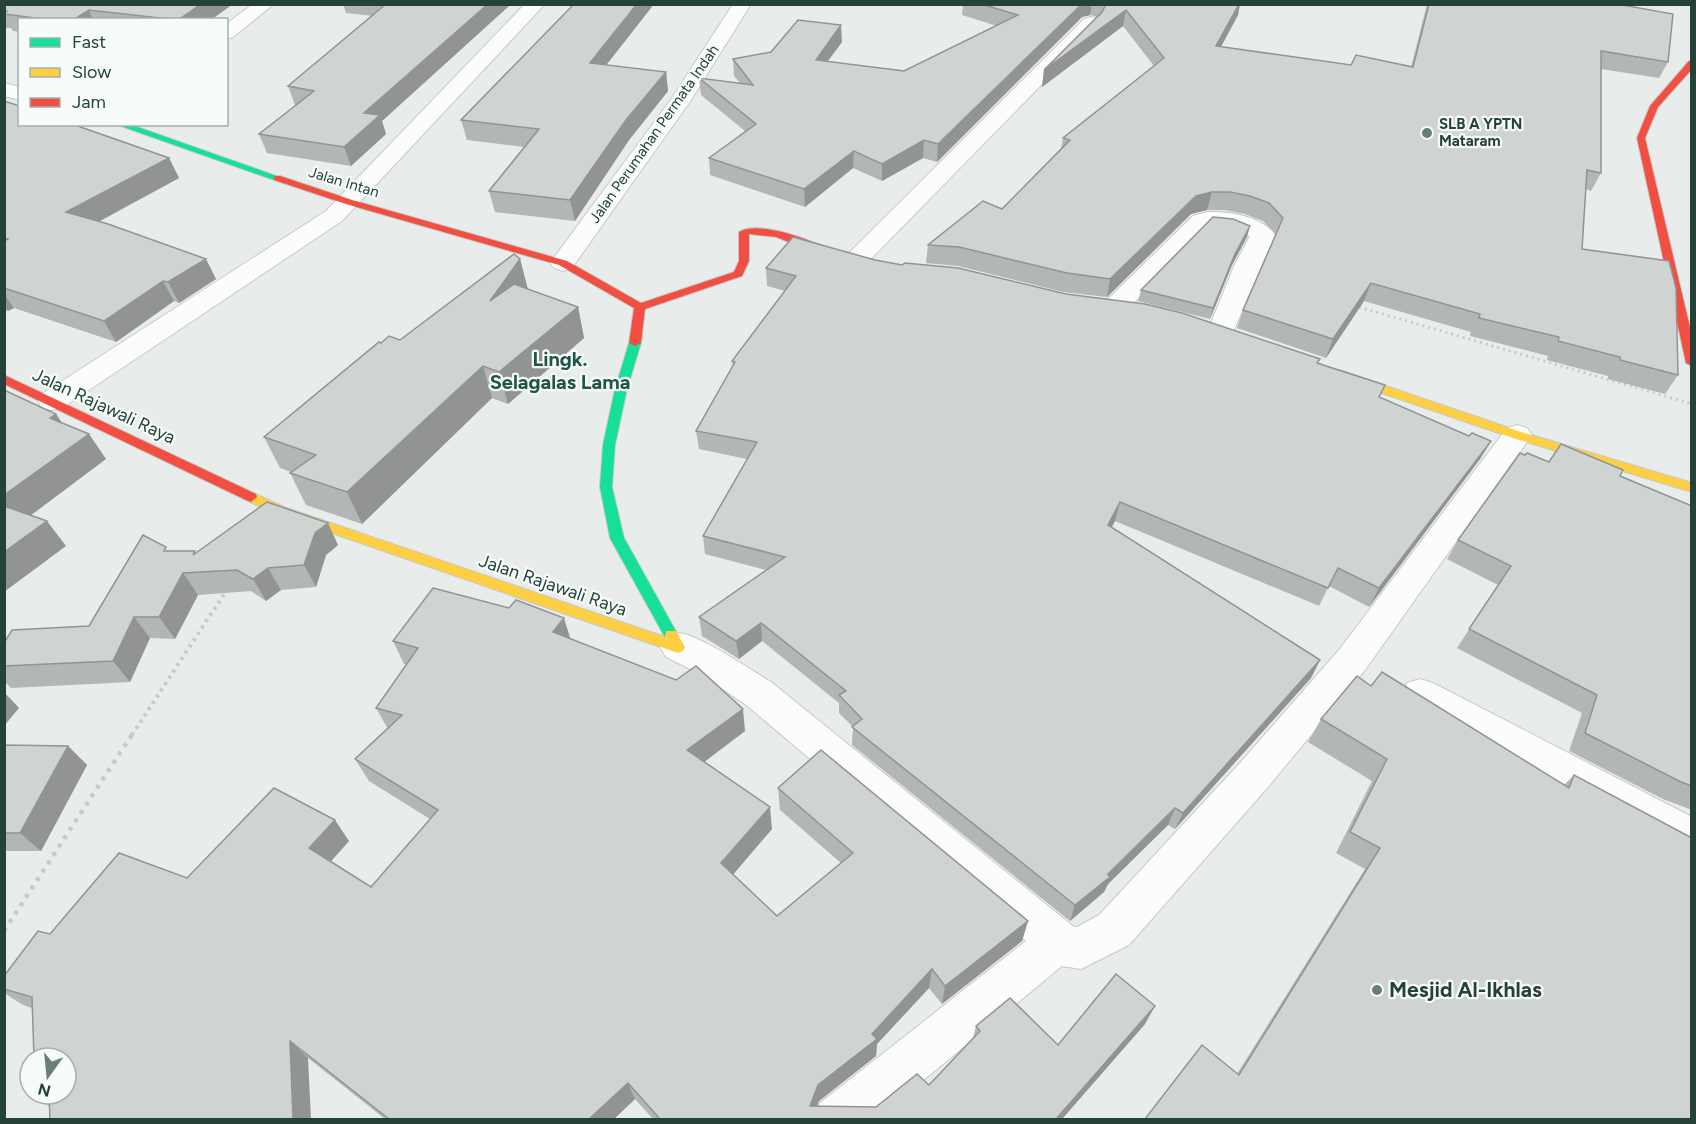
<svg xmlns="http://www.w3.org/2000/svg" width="1696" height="1124" viewBox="0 0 1696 1124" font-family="Figtree,sans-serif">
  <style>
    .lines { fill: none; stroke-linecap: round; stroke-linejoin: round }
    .street-casing { stroke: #c5cac8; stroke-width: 2 }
    .fast-casing { stroke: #c3cbc8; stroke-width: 2 }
    .slow-casing { stroke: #c3cbc8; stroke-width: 2 }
    .jam-casing { stroke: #c3cbc8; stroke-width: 2 }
    .path-far2 { stroke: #c3ccca; stroke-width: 3; stroke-dasharray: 2 4; stroke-linecap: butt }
    .path-far1 { stroke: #c3ccca; stroke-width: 4; stroke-dasharray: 3 4.5; stroke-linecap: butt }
    .path { stroke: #c3ccca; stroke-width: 4.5; stroke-dasharray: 4 6; stroke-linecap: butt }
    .street { fill: #fcfcfc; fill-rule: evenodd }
    .fast { fill: #16e098; fill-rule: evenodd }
    .slow { fill: #ffcf43; fill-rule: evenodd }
    .jam { fill: #f24e42; fill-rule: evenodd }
    .wall { fill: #b2b6b5 }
    .shaded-wall { fill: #919493 }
    .building { fill: #cfd4d2; stroke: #919493; stroke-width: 1.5 }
    .poi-dot { fill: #697e78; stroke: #f7fbf9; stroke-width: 2 }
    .labels { text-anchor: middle; stroke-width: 4.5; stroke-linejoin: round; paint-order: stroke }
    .far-poi-label { font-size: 15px; font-weight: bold; fill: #24423a; stroke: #f7fbf9; text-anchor: start }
    .far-street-label { font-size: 15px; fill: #24423a; stroke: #f7fbf9 }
    .street-label { font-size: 18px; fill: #24423a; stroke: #f7fbf9 }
    .neighbourhood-label { font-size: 20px; font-weight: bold; fill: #1f5548; stroke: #f7fbf9 }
    .near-poi-label { font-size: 21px; font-weight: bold; fill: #24423a; stroke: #f7fbf9; text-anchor: start }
  </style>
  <rect width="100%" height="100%" fill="#e8edeb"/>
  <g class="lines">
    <g class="street-casing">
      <g id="street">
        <path d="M253 4H274L233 37 226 39V24Z"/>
        <path d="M525 4H545L342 221 62 408 52 410 42 408 38 401 42 394 326 211Z"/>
        <path d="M733 4H751L691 100 572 268 563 271 554 268 550 263 672 98Z"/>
        <path d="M1091 17 1098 19 1100 23 1098 27 862 268 853 271 844 268 840 263 844 258 1084 19Z"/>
        <path d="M4 83 20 87V100L4 96Z"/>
        <path d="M1207 212C1229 211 1262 216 1275 235L1230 339 1220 341 1210 339 1207 333 1234 266 1250 236 1230 228 1209 226 1123 314 1114 316 1105 314 1101 308 1105 302 1193 216Z"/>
        <path d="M1517 425 1527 428 1532 435 1527 442 1365 670 1268 787 1129 945 1081 969 1062 966 875 1120H813L820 1103 1026 941 745 704 700 674 666 657 660 647 666 637C670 636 675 633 679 633 700 635 751 670 771 682L1074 927H1077L1099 915 1240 763 1339 650 1507 428Z"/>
        <path d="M1420 679 1433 683 1692 817V856L1678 851 1407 705 1402 694 1407 683Z"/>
      </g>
    </g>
    <g class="fast-casing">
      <g id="fast">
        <path d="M115 124H129L282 178 274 180Z"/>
        <path d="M635 340 641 343 627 389 615 445 612 487 624 538 678 635 676 639H666L610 538 600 487 603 445 615 389 629 343Z"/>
      </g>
    </g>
    <g class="slow-casing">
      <g id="slow">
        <path d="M1339 370 1521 432 1692 483V492L1513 438 1335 377 1333 374Z"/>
        <path d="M251 492 284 507 665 637 666 631H676L685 647 683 651 678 653 274 513 246 500 245 497Z"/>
      </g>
    </g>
    <g class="jam-casing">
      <g id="jam">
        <path d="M1689 61H1692V69L1658 107 1645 138 1692 336V366L1686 363 1637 138 1650 106Z"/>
        <path d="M274 176H280L352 200 567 261 641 303 734 272 739 261V232C757 219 822 242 838 256L833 259 829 258 776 237 749 234V261L742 276 645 309 641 343 635 346 629 343 634 308 559 265 346 204 274 180Z"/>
        <path d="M4 375 256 494 257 497 251 502 246 500 4 384Z"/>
      </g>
    </g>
    <path class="path-far2" d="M1359 307 1692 404"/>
    <path class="path-far1" d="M132 735 226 591"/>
    <path class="path" d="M4 931 133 733"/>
    <use href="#street" class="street"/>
    <use href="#fast" class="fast"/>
    <use href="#slow" class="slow"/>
    <use href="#jam" class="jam"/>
  </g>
  <g class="wall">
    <path d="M4 4 211 20H20V32L13 31 11 28H4Z"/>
    <path d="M343 4H511L382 121 386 134 351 166 267 153 259 134 296 105H295L288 86 373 16 346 13Z"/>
    <path d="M574 4H654L606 65 666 72 668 91 629 140 575 221 495 212 489 191 524 147 467 140 461 120Z"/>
    <path d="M963 4H1240L1238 15 1221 47 1351 65 1411 67 1427 4H1617L1668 62 1659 78 1601 69V173L1591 191 1586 189 1582 249 1678 375 1665 394 1608 379V376L1547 360 1548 356 1470 336 1471 332 1364 301 1326 358 1237 328 1243 310 1276 234 1263 221 1245 214 1225 210H1207L1191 214 1107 297 1063 292 958 266 926 263 928 245 1002 209 1061 149 1063 138 1154 66 1123 26 1042 87 1044 70 1098 17 1090 15 1082 17 937 162 923 158 882 181 853 168 805 207 710 175 709 158 745 131 701 95 699 78 740 83 734 76 733 59 842 42 827 62 904 71 997 26 962 15Z"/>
    <path d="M4 101 169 158 179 178 99 221 216 279 179 303 174 301 116 342 14 308 8 311 4 310Z"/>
    <path d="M1247 237 1232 265 1210 319 1138 301 1141 290Z"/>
    <path d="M520 259 528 289 578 307 584 338 508 404 492 398 362 524 306 505 290 473 291 472 280 468 264 437 381 343 400 340Z"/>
    <path d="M875 260 1320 359 1318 363 1379 397 1469 436 1491 441 1480 459 1369 607 1329 586 1319 606 1115 521 1111 528 1320 660 1311 678 1175 829 1168 825 1108 884 1104 892 1070 921 852 745 853 727 839 713V703L762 641 739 659 702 636 699 617 766 570 705 554 703 536 747 459 699 449 696 431 733 367 732 361 785 291 767 286 766 268Z"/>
    <path d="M1549 462 1620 476 1692 506V810L1663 799 1569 751 1582 713 1457 648 1498 585 1447 559 1458 540Z"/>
    <path d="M338 545 326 555 316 587 281 590 266 601 251 591 198 595 175 639 150 638 130 682 11 688 4 681V643L89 626 169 551 196 553Z"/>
    <path d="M570 639 745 731 704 762 772 829 733 874 777 916 841 863 780 810 778 788 1028 921 1022 941 942 1004 929 988 877 1044 876 1056 819 1101 817 1106 876 1107 929 1085 973 1038 976 1026 1058 1045 1145 1024 1062 1119H653L635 1099 614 1119H385L308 1058 49 1106 36 1098 32 1008 23 1005 4 993V976L50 934 187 878 349 841 331 861 371 887 430 819 369 781 355 759 388 729 376 708 406 664H404L393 641Z"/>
    <path d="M1371 686 1564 785 1574 775 1692 1119H1145L1237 1074 1365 869 1336 853 1372 781 1308 742 1321 719Z"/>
    <path d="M4 745 68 746 87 765 41 851H4Z"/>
  </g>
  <g class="shaded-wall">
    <path d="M201 4H233L211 20H178Z"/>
    <path d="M488 4H511L382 121 386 134 351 166 344 147 364 113Z"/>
    <path d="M637 4H654L593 82 590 63Z"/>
    <path d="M1082 4H1092L1090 15 1082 17 937 162 938 144Z"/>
    <path d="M1239 4H1240L1238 15 1212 63 1216 46Z"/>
    <path d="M89 10 93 20H73Z"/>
    <path d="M1126 10 1123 26 1042 87 1044 70Z"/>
    <path d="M841 25 842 42 816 77V60Z"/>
    <path d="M666 72 668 91 629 140 575 221 570 200 626 120Z"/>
    <path d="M924 140 923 158 882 181V164Z"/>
    <path d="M854 151 853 168 805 207 804 189Z"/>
    <path d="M169 158 179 178 78 233 66 212Z"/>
    <path d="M1212 192 1207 210 1191 214 1107 297 1110 279 1196 196Z"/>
    <path d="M1250 226 1247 237 1232 265 1210 319 1213 308 1235 254Z"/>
    <path d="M206 259 216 279 179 303 168 282Z"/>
    <path d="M520 259 528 290 490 301Z"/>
    <path d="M163 281 174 301 116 342 104 321Z"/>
    <path d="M1371 283 1364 301 1326 358 1333 339Z"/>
    <path d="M4 294 14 308 8 311 4 306Z"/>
    <path d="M578 307 584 338 508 404 499 372Z"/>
    <path d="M483 366 492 398 362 524 347 492Z"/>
    <path d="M56 414 73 439 50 418Z"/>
    <path d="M89 434 106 459 14 528 4 516V495Z"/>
    <path d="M1491 441 1480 459 1369 607 1379 588Z"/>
    <path d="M1120 502 1115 521 1103 544 1108 525Z"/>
    <path d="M47 521 66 546 4 592V552Z"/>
    <path d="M328 523 338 545 326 555 316 587 304 565 315 533Z"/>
    <path d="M268 568 281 590 266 601 253 579Z"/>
    <path d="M183 573 198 595 175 639 159 617Z"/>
    <path d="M134 617 150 638 130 682 113 661Z"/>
    <path d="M564 618 571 641 553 632Z"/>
    <path d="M761 623 762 641 739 659 736 641Z"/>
    <path d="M1320 660 1311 678 1175 829 1183 813Z"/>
    <path d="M4 692 19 708 4 726Z"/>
    <path d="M743 709 745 731 691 772 687 750Z"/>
    <path d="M68 746 87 765 41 851 20 833Z"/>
    <path d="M770 807 772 829 725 884 721 863Z"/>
    <path d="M1175 808 1168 825 1108 884 1104 892 1070 921 1075 905Z"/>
    <path d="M335 820 349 841 325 868 309 848Z"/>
    <path d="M1028 921 1022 941 942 1004 945 986Z"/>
    <path d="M932 969 929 988 877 1044 876 1056 819 1101 812 1119 810 1106 818 1085 872 1034Z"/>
    <path d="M1155 1006 1145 1024 1062 1119H1056Z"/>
    <path d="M290 1041 308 1058 311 1119H293Z"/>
    <path d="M628 1083 635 1099 614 1119H589Z"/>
    <path d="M45 1094H51L63 1114 36 1098Z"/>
  </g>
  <g class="building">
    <path d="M4 4H201L178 20 89 10 73 20H50L4 14 7 11H4Z"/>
    <path d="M386 4H488L364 113 380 115 344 147 259 134 314 91 288 86Z"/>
    <path d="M574 4H637L590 63 666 72 626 120 570 200 489 191 539 129 461 120Z"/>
    <path d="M981 4H1082L938 144 924 140 882 164 854 151 804 189 709 158 756 124 699 78 753 85 733 59 771 52 798 20 841 25 816 60 904 71 1018 15Z"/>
    <path d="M1104 4H1239L1216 46 1351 65 1356 55 1413 67 1429 4H1617L1673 14 1668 62 1601 51V173L1587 170 1582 249 1669 261 1676 288 1678 375 1620 360V357L1558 341 1559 337 1479 318 1480 314 1371 283 1333 339 1243 310 1283 218 1269 203 1250 196 1230 192H1212L1196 196 1110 279 1067 273 959 247 928 245 983 201 1002 209 1070 140 1063 138 1164 58 1126 10 1044 70 1102 12 1105 6Z"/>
    <path d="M4 101 20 106V124H72L169 158 66 212 108 224 206 259 168 282 163 281 104 321 4 288V241L8 239 4 238Z"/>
    <path d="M1213 217 1233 219 1250 226 1235 254 1213 308 1141 290Z"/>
    <path d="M793 237 875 260 902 265 905 263 958 268 1066 294 1145 304 1182 313 1320 359 1317 363 1385 385 1379 397 1469 436 1472 433 1491 441 1379 588 1338 568 1328 588 1120 502 1108 525 1320 660 1183 813 1175 808 1108 874 1110 877 1075 905 852 727 862 719 839 695 846 691 761 623 736 641 699 617 785 557 703 536 757 442 696 431 735 362 732 361 796 276 766 268Z"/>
    <path d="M514 254 520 259 490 301 514 284 578 307 499 372 483 366 347 492 290 473 316 455 264 437 379 342 381 343 389 336 400 340Z"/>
    <path d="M4 390 56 414 50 418 89 434 4 495Z"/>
    <path d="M1561 444 1623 470 1620 476 1692 506V786L1681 782 1585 733 1597 695 1469 629 1511 566 1458 540 1520 453 1525 455 1527 453 1549 462Z"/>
    <path d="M267 502 328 523 315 533 304 565 268 568 253 579 237 570 183 573 159 617H134L113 661 4 666V643L12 630 89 626 143 535 166 547 164 551H195L193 555Z"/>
    <path d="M4 506 47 521 4 552Z"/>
    <path d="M433 588 509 608 516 600 564 618 553 632 676 680 696 666 743 709 687 750 770 807 721 863 777 916 853 853 778 788 821 750 1028 921 945 986 932 969 872 1034 877 1039 818 1085 810 1106 876 1107 917 1074 929 1085 980 1031 976 1026 1010 998 1058 1045 1116 974 1155 1006 1056 1119H660L628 1083 589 1119H389L290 1041 293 1119H50L49 1094H66V1058H34L32 997 4 989V976L38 931 50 934 119 853 187 878 274 788 335 820 309 848 371 887 438 810 355 759 402 715 376 708 418 648 393 641Z"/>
    <path d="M1382 672 1569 788 1574 775 1692 838V1119H1145L1202 1045 1239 1075 1380 848 1350 832 1387 759 1321 719 1357 676 1371 686Z"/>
    <path d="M4 745 68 746 20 833H4Z"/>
    <path d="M36 1094H45L36 1098Z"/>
  </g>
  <g class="poi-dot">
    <circle cx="1427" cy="133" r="6"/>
    <circle cx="1377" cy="990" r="6"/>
  </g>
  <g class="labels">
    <g class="far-poi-label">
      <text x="1439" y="129">SLB A YPTN<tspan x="1439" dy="17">Mataram</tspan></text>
    </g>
    <g class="far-street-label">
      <text transform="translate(654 134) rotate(-55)" y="5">Jalan Perumahan Permata Indah</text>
      <text transform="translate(344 182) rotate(17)" y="5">Jalan Intan</text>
    </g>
    <g class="street-label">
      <text transform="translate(104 406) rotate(25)" y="6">Jalan Rajawali Raya</text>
      <text transform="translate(553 585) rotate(19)" y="6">Jalan Rajawali Raya</text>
    </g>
    <g class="neighbourhood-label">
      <text x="560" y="366">Lingk.<tspan x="560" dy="23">Selagalas Lama</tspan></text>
    </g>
    <g class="near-poi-label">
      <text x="1389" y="997">Mesjid Al-Ikhlas</text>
    </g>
  </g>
  <rect width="1696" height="1124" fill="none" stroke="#24423a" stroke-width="12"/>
  <rect x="18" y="18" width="210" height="108" fill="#f7fbf9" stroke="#a3b1ad" stroke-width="1.5"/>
  <rect x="30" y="38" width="30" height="9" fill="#16e098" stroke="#a3b1ad" stroke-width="1.5"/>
  <text x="72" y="48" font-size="18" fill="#24423a">Fast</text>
  <rect x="30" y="68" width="30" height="9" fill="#ffcf43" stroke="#a3b1ad" stroke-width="1.5"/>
  <text x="72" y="78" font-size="18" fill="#24423a">Slow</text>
  <rect x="30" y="98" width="30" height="9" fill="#f24e42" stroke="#a3b1ad" stroke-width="1.5"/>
  <text x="72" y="108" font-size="18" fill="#24423a">Jam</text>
  <g transform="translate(48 1076) rotate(195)"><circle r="28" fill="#f7fbf9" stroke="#a3b1ad" stroke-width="1.5"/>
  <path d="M0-4.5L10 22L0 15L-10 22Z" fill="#697e78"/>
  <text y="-9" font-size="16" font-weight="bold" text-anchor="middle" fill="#24423a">N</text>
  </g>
</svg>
